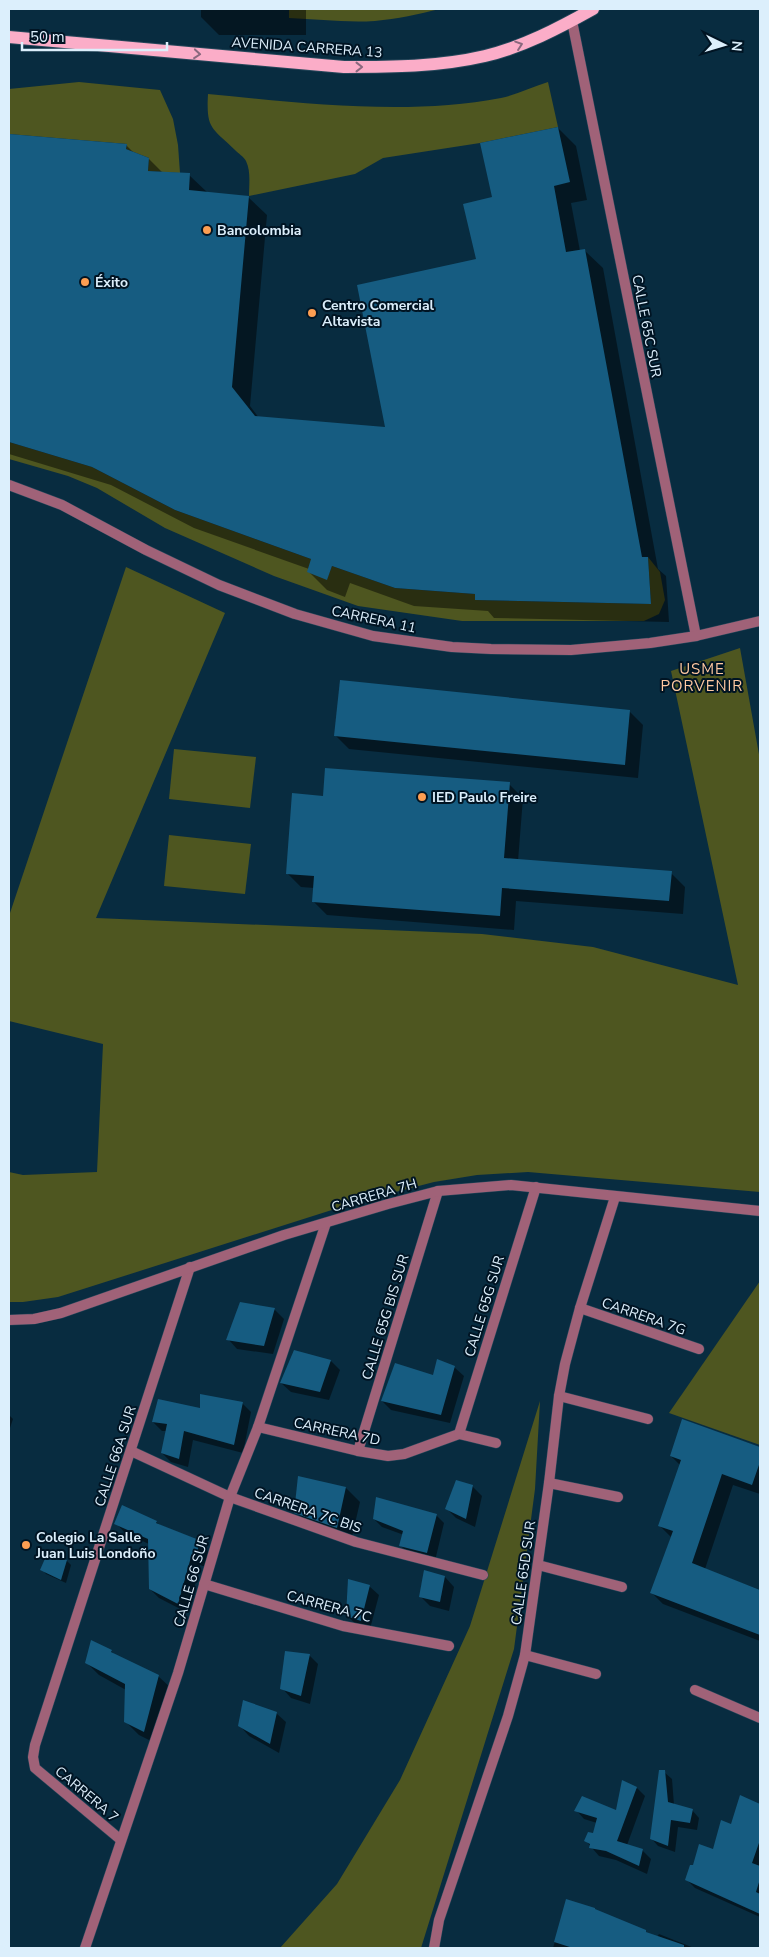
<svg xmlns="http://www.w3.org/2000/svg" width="769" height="1957" viewBox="0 0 769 1957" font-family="'Nunito Sans',sans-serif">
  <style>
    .green { fill: #4e5620 }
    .shadow { fill: #0007 }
    .building { fill: #165c81 }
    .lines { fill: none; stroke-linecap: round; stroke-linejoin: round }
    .minor-casing { stroke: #26475a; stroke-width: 11 }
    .tertiary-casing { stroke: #26475a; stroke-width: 11 }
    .primary-casing { stroke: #26475a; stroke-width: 14 }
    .minor { stroke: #a06278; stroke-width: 10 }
    .tertiary { stroke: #a06278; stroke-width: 10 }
    .primary { stroke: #fbadc8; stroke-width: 12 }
    .oneway { stroke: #8a687e }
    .poi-dot { fill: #fc9e52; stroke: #001423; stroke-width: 2 }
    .labels { text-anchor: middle; stroke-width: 4; stroke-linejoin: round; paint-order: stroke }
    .street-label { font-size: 14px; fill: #dceffc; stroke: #001423 }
    .poi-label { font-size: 14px; font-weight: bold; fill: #dceffc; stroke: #001423; text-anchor: start }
    .neighbourhood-label { font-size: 15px; letter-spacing: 1px; fill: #ffc9a2; stroke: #001423 }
  </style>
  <rect width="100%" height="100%" fill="#082c40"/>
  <g class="green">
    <path d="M289 9H440C419 14 397 19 375 21 346 23 317 19 289 18Z"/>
    <path d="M79 82 160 90 173 119 178 145 180 173 148 171 149 158 126 149 127 144 9 134V89Z"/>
    <path d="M548 82 558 127 480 143 383 158 355 174 249 196C249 185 251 171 246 161 244 157 238 153 235 150 212 127 206 130 208 94 302 103 407 116 501 98 516 95 532 87 548 82Z"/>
    <path d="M9 442 92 467 175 510 311 559 327 579 332 566 395 588 475 594V600L651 604 648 557 660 572 665 600 659 614 644 621H462L358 606 274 576 165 528 97 488 68 476 9 459Z"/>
    <path d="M126 567 225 613 96 918 482 934 593 947 738 985 671 671 740 648 760 760V1192L528 1172 477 1175 434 1182 357 1202 58 1297 23 1302H9V1172L23 1175 97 1172 103 1044 9 1021V916Z"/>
    <path d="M174 749 256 757 250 808 169 799Z"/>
    <path d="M169 835 251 844 245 894 164 886Z"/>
    <path d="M760 1281V1445L669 1413Z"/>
    <path d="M540 1401 535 1489 514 1649 421 1948H280L337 1884 400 1780 470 1626Z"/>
  </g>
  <g class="shadow">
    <path d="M201 9H306V35H219L201 17Z"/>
    <path d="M558 128 576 146 587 200 571 203 580 251 584 250 603 268 658 569 666 576 669 622 494 618 488 611 414 606 350 583 345 597 327 590 308 571 309 569 194 528 111 485 9 454V135L126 145 135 154 149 159 163 173 189 175 208 193 248 197 267 215 250 406 259 418 386 428 478 260 493 198Z"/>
    <path d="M629 711 643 725 638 778 349 749 335 735Z"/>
    <path d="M509 784 523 798 518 861 671 873 685 887 683 914 516 901 514 930 327 915 313 901 314 888 301 887 287 873 324 797Z"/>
    <path d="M274 1309 284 1319 273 1354 237 1349 228 1339Z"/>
    <path d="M331 1361 340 1370 329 1400 291 1392 281 1383Z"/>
    <path d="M454 1367 464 1376 450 1423 391 1410 382 1401Z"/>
    <path d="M242 1403 251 1412 243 1453 193 1440 188 1467 171 1462 162 1453 166 1431H162L153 1422 201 1410Z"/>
    <path d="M9 1415 13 1419 9 1431Z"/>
    <path d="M683 1421 760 1447V1494L733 1485 705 1569 760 1590V1641L663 1604 652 1593 671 1537 660 1526 680 1465 671 1456Z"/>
    <path d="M299 1477 346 1488 360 1502 351 1541 310 1526 296 1512Z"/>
    <path d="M472 1486 482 1496 475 1527 456 1518 447 1509Z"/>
    <path d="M436 1515 444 1523 435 1561 409 1554 401 1546 404 1535 382 1527 374 1519Z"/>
    <path d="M156 1522 160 1525 199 1541 208 1551 206 1567 200 1565 188 1613 159 1598 150 1589 149 1544 125 1533 116 1523Z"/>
    <path d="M67 1561 71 1565 66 1583 46 1574 42 1569Z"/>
    <path d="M425 1572 445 1577 454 1587 449 1611 430 1606 420 1596Z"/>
    <path d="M369 1586 379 1595 370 1629 357 1625 347 1616Z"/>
    <path d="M111 1651 116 1656 158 1676 171 1688 157 1744 139 1735 126 1722V1690L99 1675 86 1662Z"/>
    <path d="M309 1655 318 1664 310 1704 291 1698 282 1688Z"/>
    <path d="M276 1713 286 1722 279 1753 249 1736 240 1726Z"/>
    <path d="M664 1772 672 1779 674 1805 692 1810 699 1818 697 1830 678 1827 675 1852 658 1846 651 1838Z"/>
    <path d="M637 1788 645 1796 627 1845 642 1850 651 1859 647 1874 616 1860 599 1856 586 1841 594 1835 597 1823 584 1819 576 1810 617 1811Z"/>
    <path d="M741 1797 760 1806V1917L695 1888 687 1880 693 1867 714 1851 732 1825Z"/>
    <path d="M567 1900 645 1931 649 1935 657 1937 659 1934 694 1948H553Z"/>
  </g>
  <g class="building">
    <path d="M558 127 570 182 554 186 566 252 585 249 642 557H648L651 604 475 600V594L395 588 332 566 327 580 307 572 311 559 175 510 92 467 9 442V134L127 144 126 149 149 158 148 171 190 173 189 190 249 196 232 387 255 416 385 427 357 285 476 259 463 204 492 197 480 143Z"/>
    <path d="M340 680 630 710 625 765 334 736Z"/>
    <path d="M325 768 510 782 504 858 672 871 669 901 502 888 500 916 312 902 314 876 286 874 292 793 323 796Z"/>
    <path d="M240 1302 275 1308 264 1346 226 1340Z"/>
    <path d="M294 1350 331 1360 320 1392 280 1383Z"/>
    <path d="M437 1359 455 1366 441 1415 381 1401 395 1363 433 1375Z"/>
    <path d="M200 1394 243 1402 234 1445 184 1431 179 1459 161 1453 167 1424 152 1422 158 1399 200 1408Z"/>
    <path d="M682 1419 760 1447V1462L752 1485 722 1474 692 1563 760 1590V1635L650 1593 673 1531 658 1526 681 1460 670 1456Z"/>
    <path d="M298 1476 346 1487 337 1528 294 1513Z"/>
    <path d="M456 1480 473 1485 466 1519 445 1509Z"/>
    <path d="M376 1497 437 1514 427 1553 399 1546 403 1531 373 1519Z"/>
    <path d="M122 1505 157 1521 156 1523 199 1540 197 1559 191 1557 178 1604 149 1589 148 1539 114 1524Z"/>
    <path d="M47 1554 67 1560 61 1580 40 1570Z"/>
    <path d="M424 1570 445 1576 440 1602 419 1597Z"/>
    <path d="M348 1579 370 1585 361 1621 346 1616Z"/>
    <path d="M91 1640 112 1650 111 1652 159 1675 144 1732 124 1722 125 1684 85 1663Z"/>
    <path d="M285 1651 310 1654 301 1696 280 1689Z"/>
    <path d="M243 1700 277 1712 270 1744 238 1726Z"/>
    <path d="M659 1770H665L668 1802 693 1809 690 1823 671 1820 668 1846 650 1839Z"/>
    <path d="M622 1780 637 1787 617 1841 643 1849 639 1866 606 1851 589 1848 590 1844 584 1841 588 1832 593 1833 597 1818 574 1811 582 1796 616 1810Z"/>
    <path d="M740 1795 760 1804V1840L752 1863 760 1866V1879L756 1892 760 1894V1914L685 1880 690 1865H693L699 1844 713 1849 721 1820 731 1824Z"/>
    <path d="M566 1899 595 1908V1909L646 1930V1932L684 1945V1948H573L554 1942Z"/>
  </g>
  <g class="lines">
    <g class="minor-casing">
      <g id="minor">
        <path d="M572 21 696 636"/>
        <path d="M9 485 62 505 146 550 219 585 295 614 373 636 452 647 491 649 571 650 650 643 696 636 760 621"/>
        <path d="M580 1308 699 1349"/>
        <path d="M559 1396 648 1419"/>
        <path d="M258 1427 358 1451 388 1456 404 1454 459 1434 496 1443"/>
        <path d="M459 1434 536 1187"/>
        <path d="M131 1451 230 1497 356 1542 483 1575"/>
        <path d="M358 1451 438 1191"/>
        <path d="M549 1483 618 1497"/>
        <path d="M538 1565 622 1587"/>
        <path d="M204 1584 343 1626 449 1646"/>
        <path d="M525 1655 596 1674"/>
        <path d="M695 1690 760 1718"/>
        <path d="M121 1840 35 1768 33 1757 35 1745 190 1267"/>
        <path d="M85 1948 178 1673 230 1497 258 1427 326 1223"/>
        <path d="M434 1948 439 1920 508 1716 525 1655 549 1483 559 1396 565 1364 580 1308 615 1197"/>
      </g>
    </g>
    <g class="tertiary-casing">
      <path id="tertiary" d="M9 1320 34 1319 61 1313 284 1235 388 1204 438 1191 511 1185 760 1211"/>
    </g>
    <g class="primary-casing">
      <path id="primary" d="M9 37 344 67C391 67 438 67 485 56 523 47 559 28 593 9"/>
    </g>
    <use href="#minor" class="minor"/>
    <use href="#tertiary" class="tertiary"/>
    <use href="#primary" class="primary"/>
  </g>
  <defs><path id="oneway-chevron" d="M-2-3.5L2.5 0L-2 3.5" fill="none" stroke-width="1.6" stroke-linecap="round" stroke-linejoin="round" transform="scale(1.25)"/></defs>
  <g class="oneway">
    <use href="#oneway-chevron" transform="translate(519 45) rotate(-19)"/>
    <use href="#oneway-chevron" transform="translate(197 54) rotate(5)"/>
    <use href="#oneway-chevron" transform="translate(359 67)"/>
  </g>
  <g class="poi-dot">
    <circle cx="207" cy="230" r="5"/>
    <circle cx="85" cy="282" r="5"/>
    <circle cx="312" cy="313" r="5"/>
    <circle cx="422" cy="797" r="5"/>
    <circle cx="26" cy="1545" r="5"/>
  </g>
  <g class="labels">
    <g class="street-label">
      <text transform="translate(307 47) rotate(4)" y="5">AVENIDA CARRERA 13</text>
      <text transform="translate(647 326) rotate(79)" y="5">CALLE 65C SUR</text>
      <text transform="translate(374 619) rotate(12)" y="5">CARRERA 11</text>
      <text transform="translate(374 1195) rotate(-16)" y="5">CARRERA 7H</text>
      <text transform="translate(484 1306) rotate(-73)" y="5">CALLE 65G SUR</text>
      <text transform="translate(644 1316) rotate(19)" y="5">CARRERA 7G</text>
      <text transform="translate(385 1317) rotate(-73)" y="5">CALLE 65G BIS SUR</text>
      <text transform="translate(337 1431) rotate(12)" y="5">CARRERA 7D</text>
      <text transform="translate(115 1456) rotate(-72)" y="5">CALLE 66A SUR</text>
      <text transform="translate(308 1510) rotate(19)" y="5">CARRERA 7C BIS</text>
      <text transform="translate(523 1573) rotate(-82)" y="5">CALLE 65D SUR</text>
      <text transform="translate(191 1581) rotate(-74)" y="5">CALLE 66 SUR</text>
      <text transform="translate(329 1606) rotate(15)" y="5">CARRERA 7C</text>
      <text transform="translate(87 1794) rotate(40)" y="5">CARRERA 7</text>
    </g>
    <g class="poi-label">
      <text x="217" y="235">Bancolombia</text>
      <text x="95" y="287">Éxito</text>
      <text x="322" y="310">Centro Comercial<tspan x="322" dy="16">Altavista</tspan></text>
      <text x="432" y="802">IED Paulo Freire</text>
      <text x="36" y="1542">Colegio La Salle<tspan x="36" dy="16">Juan Luis Londoño</tspan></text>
    </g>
    <g class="neighbourhood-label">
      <text x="702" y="674">USME<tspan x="702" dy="17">PORVENIR</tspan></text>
    </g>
  </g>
  <rect width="769" height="1957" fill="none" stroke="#dceffc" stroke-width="20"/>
  <g transform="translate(724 45) rotate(95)" stroke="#001423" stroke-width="4" paint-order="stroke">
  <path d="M0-4L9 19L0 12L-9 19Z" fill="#dceffc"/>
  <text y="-8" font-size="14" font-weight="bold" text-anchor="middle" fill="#dceffc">N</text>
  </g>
  <path d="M22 42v8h145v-8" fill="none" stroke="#dceffc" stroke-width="2.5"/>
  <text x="30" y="42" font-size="15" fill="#dceffc" stroke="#001423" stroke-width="4" paint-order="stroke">50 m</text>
</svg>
